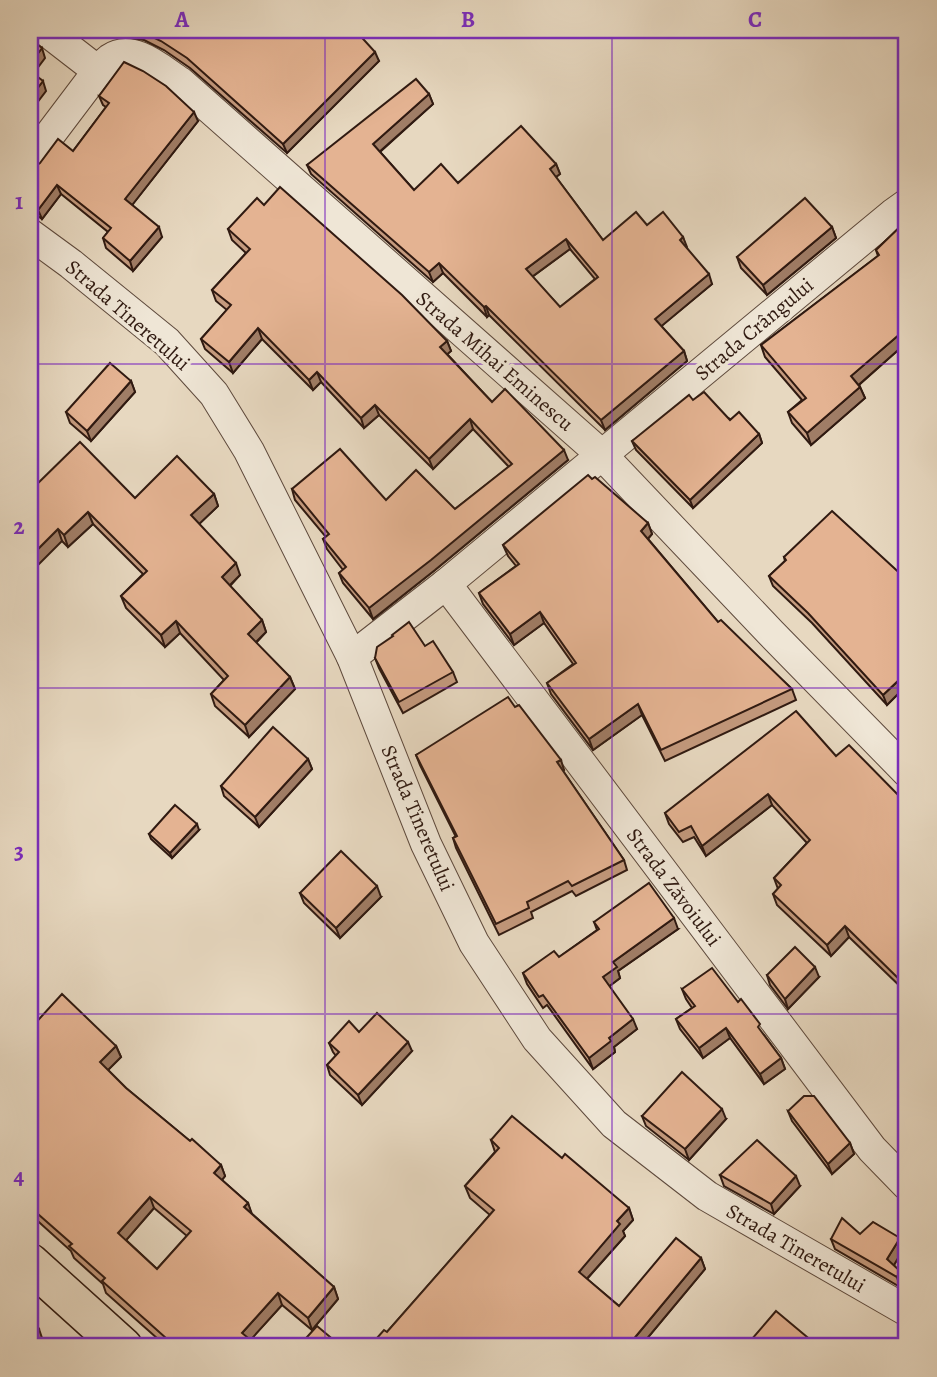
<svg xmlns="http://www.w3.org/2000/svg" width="937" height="1377" viewBox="0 0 937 1377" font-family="Alegreya,serif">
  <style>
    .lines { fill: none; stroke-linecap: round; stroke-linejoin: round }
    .minor-casing { stroke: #5e4a3d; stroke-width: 32 }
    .primary-casing { stroke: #301a11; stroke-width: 41 }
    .minor { stroke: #efe6d6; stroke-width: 30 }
    .primary { stroke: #e7d8c0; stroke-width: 38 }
    .wall { fill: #c49a7e; stroke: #301a11; stroke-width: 2; fill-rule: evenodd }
    .shaded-wall { fill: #a07d66; stroke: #301a11; stroke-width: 2 }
    .building { fill: #e4b392; stroke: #301a11; stroke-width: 2; fill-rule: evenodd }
    .grid { fill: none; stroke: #7b2cbf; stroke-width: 2; stroke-opacity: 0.55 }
    .labels { text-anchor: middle; stroke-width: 7; stroke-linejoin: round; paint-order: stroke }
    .street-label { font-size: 21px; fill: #301a11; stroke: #efe6d6 }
    .neatline { fill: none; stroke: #7b2cbf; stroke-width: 2.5 }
    .grid-label { font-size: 23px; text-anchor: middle; font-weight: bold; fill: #7b2cbf }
  </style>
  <rect width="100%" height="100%" fill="#e7d8c0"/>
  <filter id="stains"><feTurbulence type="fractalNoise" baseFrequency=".00286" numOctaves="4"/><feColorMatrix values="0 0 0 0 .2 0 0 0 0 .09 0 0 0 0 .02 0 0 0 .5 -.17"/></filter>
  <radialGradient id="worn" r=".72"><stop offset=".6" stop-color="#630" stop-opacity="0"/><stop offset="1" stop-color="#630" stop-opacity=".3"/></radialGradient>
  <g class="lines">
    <g class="minor-casing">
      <g id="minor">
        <path d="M45 30 98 71C102 67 106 62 110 59 133 43 161 70 180 82L602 455 771 633 907 772"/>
        <path d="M30 161 98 71"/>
        <path d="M30 234 71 264 167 342 214 394 249 451 352 657 426 844 474 943 537 1039 614 1124 707 1196 907 1311"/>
        <path d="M446 584 872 1149 907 1185"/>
        <path d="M352 657 446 584 893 214 907 204"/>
      </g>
    </g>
    <g class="primary-casing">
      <path id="primary" d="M30 1263 123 1347"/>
    </g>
    <use href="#minor" class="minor"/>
    <use href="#primary" class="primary"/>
  </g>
  <g class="wall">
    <path d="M119 30H355L379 61 287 153 190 68 164 50 144 40 126 37Z"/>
    <path d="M429 94 433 104 380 152 414 190 556 164 560 174 556 177 603 240 647 225 683 237 686 247 712 284 661 326 684 351 687 361 605 430 489 315 487 317 443 273 433 282 311 174 307 165ZM570 249 595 279 560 307 532 277Z"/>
    <path d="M99 96 198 121 132 205 162 237 133 271 106 248 103 238 108 232 61 194 42 219 30 210V168L34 167 73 151 106 107 103 105Z"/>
    <path d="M264 205 447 341 451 351 447 354 492 402 568 460 435 570 373 619 343 583 339 573 343 570 327 549 323 539 326 537 295 500 292 489 386 500 455 509 509 467 473 429 433 469 379 415 364 428 321 382 313 390 262 339 233 373 205 349 201 339 227 310 216 301 212 290 246 253 232 240 228 229Z"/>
    <path d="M907 220V347L905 344 859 385 865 398 811 445 792 423 788 412 802 400 765 357 761 345 878 256 876 250Z"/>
    <path d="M832 227 836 238 767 295 741 268 737 257Z"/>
    <path d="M131 381 135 392 91 441 70 423 66 412Z"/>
    <path d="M693 400 759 434 762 443 693 508 636 450 632 441Z"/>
    <path d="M592 479 648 523 652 534 648 539 718 622 792 689 796 700 665 761 642 715 593 750 551 694 547 683 573 664 544 623 514 645 483 604 479 593 516 566 508 556 503 545Z"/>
    <path d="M30 491 135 498 214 494 218 506 199 524 240 575 230 586 262 620 266 632 256 643 290 677 295 689 249 737 215 706 211 694 224 680 180 633 165 647 126 608 121 596 143 574 93 524 68 547 62 541Z"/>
    <path d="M784 557 905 578 907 577V695L902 690 887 705 812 623 773 586 769 576 785 561Z"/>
    <path d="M425 646 453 672 457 682 403 713 379 668 375 658Z"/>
    <path d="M515 707 564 770 563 771 624 860 627 870 576 896 572 891 531 912 533 918 499 935 456 848 453 838 456 837 420 765 416 755Z"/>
    <path d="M836 756 907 804V991L906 992 849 937 831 956 777 905 773 894 778 889 774 878 807 843 772 805 706 856 694 837 683 842 669 824 665 813Z"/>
    <path d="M308 759 312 769 259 827 224 796 221 786Z"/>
    <path d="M199 830 172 858 151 839 149 834Z"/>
    <path d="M300 893 381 897 340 938 304 903Z"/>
    <path d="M594 922 678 929 618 971 620 978 609 986 637 1029 614 1047 615 1052 593 1069 547 1005 543 1008 527 984 523 973 559 957 597 930Z"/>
    <path d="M767 975 819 977 788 1009 770 985Z"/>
    <path d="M682 989 764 1035 781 1058 785 1069 764 1084 730 1038 703 1058 680 1029 676 1019 692 1008 686 999Z"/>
    <path d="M30 1029 116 1046 121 1057 108 1070 126 1088 190 1141 221 1165 225 1176 222 1180 248 1203 251 1213 334 1287 338 1299 312 1330 282 1305 250 1340 259 1347H167L106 1293 103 1284 74 1258 71 1251 30 1214ZM154 1208 187 1236 157 1269 126 1240Z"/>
    <path d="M359 1032 412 1051 362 1105 330 1075 327 1065 336 1056 333 1052 329 1043Z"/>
    <path d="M788 1111 850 1143 854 1154 832 1174 792 1121Z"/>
    <path d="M642 1116 726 1119 689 1160 646 1126Z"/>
    <path d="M491 1140 562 1158 629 1208 633 1220 623 1231 625 1236 587 1279 619 1306 701 1258 705 1269 640 1347H369L387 1332 490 1215 470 1198 465 1186 495 1152Z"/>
    <path d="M720 1175 800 1186 774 1214 724 1186Z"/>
    <path d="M860 1234 904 1248 894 1265 904 1282 900 1287 835 1249 831 1239Z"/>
  </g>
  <g class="shaded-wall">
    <path d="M42 48 45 58 30 78V64Z"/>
    <path d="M375 52 379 61 287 153 283 144Z"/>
    <path d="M43 81 46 91 30 112V98Z"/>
    <path d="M429 94 433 104 377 154 373 144Z"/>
    <path d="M194 112 198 121 129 209 125 199Z"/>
    <path d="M30 117 34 127 30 132Z"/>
    <path d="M556 164 560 174 553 179 550 169Z"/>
    <path d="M57 185 61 194 42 219 38 210Z"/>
    <path d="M159 227 162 237 133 271 130 261Z"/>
    <path d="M832 227 836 238 767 295 763 285Z"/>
    <path d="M683 237 687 247 684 250 680 240Z"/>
    <path d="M566 239 570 249 529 279 526 269Z"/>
    <path d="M439 263 443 273 433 282 429 272Z"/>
    <path d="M709 274 712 284 658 329 655 319Z"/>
    <path d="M486 306 489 315 487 317 484 307Z"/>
    <path d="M258 328 262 339 233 373 229 362Z"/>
    <path d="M901 333 905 344 855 388 851 376Z"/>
    <path d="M907 333V347L903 336Z"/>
    <path d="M447 341 451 351 444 357 440 347Z"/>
    <path d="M684 351 687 361 605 430 601 420Z"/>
    <path d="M317 372 321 382 313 390 309 380Z"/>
    <path d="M131 381 135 392 91 441 87 431Z"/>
    <path d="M860 387 865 398 811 445 807 433Z"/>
    <path d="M375 405 379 415 364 428 361 418Z"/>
    <path d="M470 419 473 429 433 469 429 459Z"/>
    <path d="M759 434 762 443 693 508 690 500Z"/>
    <path d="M564 450 568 460 435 570 373 619 369 608Z"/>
    <path d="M214 494 218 506 195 528 191 515Z"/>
    <path d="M88 512 93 524 68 547 64 535Z"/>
    <path d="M648 523 652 534 645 542 641 531Z"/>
    <path d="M58 529 62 541 30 573V557Z"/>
    <path d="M236 563 240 575 226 589 222 577Z"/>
    <path d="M540 612 544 623 514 645 510 634Z"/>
    <path d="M262 620 266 632 252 646 248 634Z"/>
    <path d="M176 621 180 633 165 647 161 635Z"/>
    <path d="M290 677 295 689 249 737 245 725Z"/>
    <path d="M899 680 902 690 887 705 883 695Z"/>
    <path d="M638 704 642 715 593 750 589 739Z"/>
    <path d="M308 759 312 769 259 827 255 817Z"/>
    <path d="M561 760 564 770 561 772 557 762Z"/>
    <path d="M768 794 772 805 706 856 702 846Z"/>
    <path d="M197 824 199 830 172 858 170 853Z"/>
    <path d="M377 886 381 897 340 938 336 928Z"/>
    <path d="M674 918 678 929 618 971 620 978 607 988 603 977 613 962Z"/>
    <path d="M845 926 849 937 831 956 827 945Z"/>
    <path d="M815 967 819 977 788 1009 785 999Z"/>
    <path d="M905 979 907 986V991L906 992 902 982Z"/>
    <path d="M633 1019 637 1029 614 1047 615 1052 593 1069 589 1058 609 1038Z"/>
    <path d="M726 1028 730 1038 703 1058 699 1048Z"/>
    <path d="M408 1042 412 1051 362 1105 358 1095Z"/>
    <path d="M116 1046 121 1057 104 1074 100 1062Z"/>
    <path d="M781 1058 785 1069 764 1084 760 1074Z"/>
    <path d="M722 1109 726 1119 689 1160 685 1149Z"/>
    <path d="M850 1143 854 1154 832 1174 828 1164Z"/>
    <path d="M221 1165 225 1176 218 1185 214 1173Z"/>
    <path d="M796 1176 800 1186 774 1214 771 1204Z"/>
    <path d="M150 1197 154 1208 122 1245 118 1233Z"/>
    <path d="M248 1203 252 1214 244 1207Z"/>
    <path d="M629 1208 633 1220 623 1231 625 1236 583 1283 579 1272 617 1221Z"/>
    <path d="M900 1238 904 1248 891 1270 887 1259Z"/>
    <path d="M701 1258 705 1269 640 1347H627Z"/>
    <path d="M900 1271 904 1282 900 1287 897 1277Z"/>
    <path d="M334 1287 338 1299 312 1330 308 1318Z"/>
    <path d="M278 1293 282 1305 246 1345 242 1333Z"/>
    <path d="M39 1329 43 1341 37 1347 31 1337Z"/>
  </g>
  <g class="building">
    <path d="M135 30H355L375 52 283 144 187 58 161 41 140 31Z"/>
    <path d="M30 39 42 48 30 64Z"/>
    <path d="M124 62 143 71 166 86 194 112 125 199 159 227 130 261 103 238 111 228 57 185 38 210 30 203V168L34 167 40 163 58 139 73 151 109 103 99 96Z"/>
    <path d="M30 71 43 81 30 98Z"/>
    <path d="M416 79 429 94 373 144 414 190 441 164 458 183 521 126 556 164 550 169 603 240 636 212 647 225 663 212 683 237 680 240 709 274 655 319 684 351 601 420 486 306 484 307 439 263 429 272 307 165ZM566 239 598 277 560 307 526 269Z"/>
    <path d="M280 187 402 295 447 341 440 347 492 402 505 389 564 450 431 560 369 608 339 573 346 567 323 539 329 534 292 489 340 449 386 500 416 470 455 509 512 464 470 419 429 459 375 405 361 418 317 372 309 380 258 328 229 362 201 339 231 305 212 290 250 249 228 229 257 198 264 205Z"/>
    <path d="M805 198 832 227 763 285 737 257Z"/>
    <path d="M907 220V333L903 336 901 333 851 376 860 387 807 433 788 412 806 398 761 345 879 255 876 250Z"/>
    <path d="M110 363 131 381 87 431 66 412Z"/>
    <path d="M704 392 730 420 739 412 759 434 690 500 632 441 689 395 693 400Z"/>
    <path d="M80 442 135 498 177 456 214 494 191 515 236 563 222 577 262 620 248 634 290 677 245 725 211 694 228 676 176 621 161 635 121 596 147 571 88 512 64 535 58 529 30 557V491Z"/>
    <path d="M588 475 592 479 595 477 648 523 641 531 718 622 721 620 792 689 661 750 638 704 589 739 547 683 576 663 540 612 510 634 479 593 519 564 503 545Z"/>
    <path d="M832 511 905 578 907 577V688L899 680 883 695 808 613 769 576 786 560 784 557Z"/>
    <path d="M409 622 425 646 433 641 453 672 399 702 375 658 377 647 393 636 392 635Z"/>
    <path d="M508 697 515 707 519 705 561 760 557 762 624 860 572 886 568 881 527 902 529 908 496 924 453 838 457 836 416 755Z"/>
    <path d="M796 711 836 756 849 745 907 804V982L905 979 902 982 845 926 827 945 773 894 781 885 774 878 810 840 768 794 702 846 691 826 679 832 665 813Z"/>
    <path d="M273 727 308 759 255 817 221 786Z"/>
    <path d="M175 805 197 824 170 853 149 834Z"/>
    <path d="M341 851 377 886 336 928 300 893Z"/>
    <path d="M649 883 674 918 613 962 617 967 603 977 633 1019 609 1038 611 1041 589 1058 543 995 539 997 523 973 554 951 559 957 599 929 594 922Z"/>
    <path d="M795 947 815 967 785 999 767 975Z"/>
    <path d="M712 968 738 1002 741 999 760 1024 758 1027 781 1058 760 1074 726 1028 699 1048 676 1019 695 1006 682 989Z"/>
    <path d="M62 994 116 1046 100 1062 126 1088 190 1141 192 1139 221 1165 214 1173 248 1203 244 1207 334 1287 308 1318 278 1293 242 1333 259 1347H176L102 1281 105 1278 69 1246 72 1244 30 1207V1029ZM150 1197 191 1231 157 1269 118 1233Z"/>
    <path d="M377 1013 408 1042 358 1095 327 1065 339 1052 329 1043 349 1021 359 1032Z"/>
    <path d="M682 1072 722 1109 685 1149 642 1116Z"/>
    <path d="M804 1096H814L850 1143 828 1164 788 1111Z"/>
    <path d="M512 1116 562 1158 565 1154 629 1208 617 1221 620 1224 579 1272 619 1306 676 1238 701 1258 627 1347H369L384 1330 387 1332 494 1210 465 1186 499 1148 491 1140Z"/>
    <path d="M757 1140 796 1176 771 1204 720 1175Z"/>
    <path d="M842 1218 860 1234 873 1222 900 1238 887 1259 900 1271 897 1277 831 1239Z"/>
    <path d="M776 1311 819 1347H745Z"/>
    <path d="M30 1320 39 1329 31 1337 41 1347H30Z"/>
    <path d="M317 1326 342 1347H298Z"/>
  </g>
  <path class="grid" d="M325 30V1347M612 30V1347M30 364H907M30 688H907M30 1014H907"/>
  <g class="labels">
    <g class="street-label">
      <text transform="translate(128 315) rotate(41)" y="7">Strada Tineretului</text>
      <text transform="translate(754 329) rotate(-40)" y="7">Strada Crângului</text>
      <text transform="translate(495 361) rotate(41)" y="7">Strada Mihai Eminescu</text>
      <text transform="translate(418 818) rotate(67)" y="7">Strada Tineretului</text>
      <text transform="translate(674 887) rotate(53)" y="7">Strada Zăvoiului</text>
      <text transform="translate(796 1248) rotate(30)" y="7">Strada Tineretului</text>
    </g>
  </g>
  <rect width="937" height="1377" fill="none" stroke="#e7d8c0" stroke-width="77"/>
  <rect x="38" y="38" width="860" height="1300" class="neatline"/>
  <g class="grid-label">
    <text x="182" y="27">A</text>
    <text x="468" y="27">B</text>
    <text x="755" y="27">C</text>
    <text x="19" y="209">1</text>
    <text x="19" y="534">2</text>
    <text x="19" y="859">3</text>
    <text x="19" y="1184">4</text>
  </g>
  <rect width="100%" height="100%" filter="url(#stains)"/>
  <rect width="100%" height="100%" fill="url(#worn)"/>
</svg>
